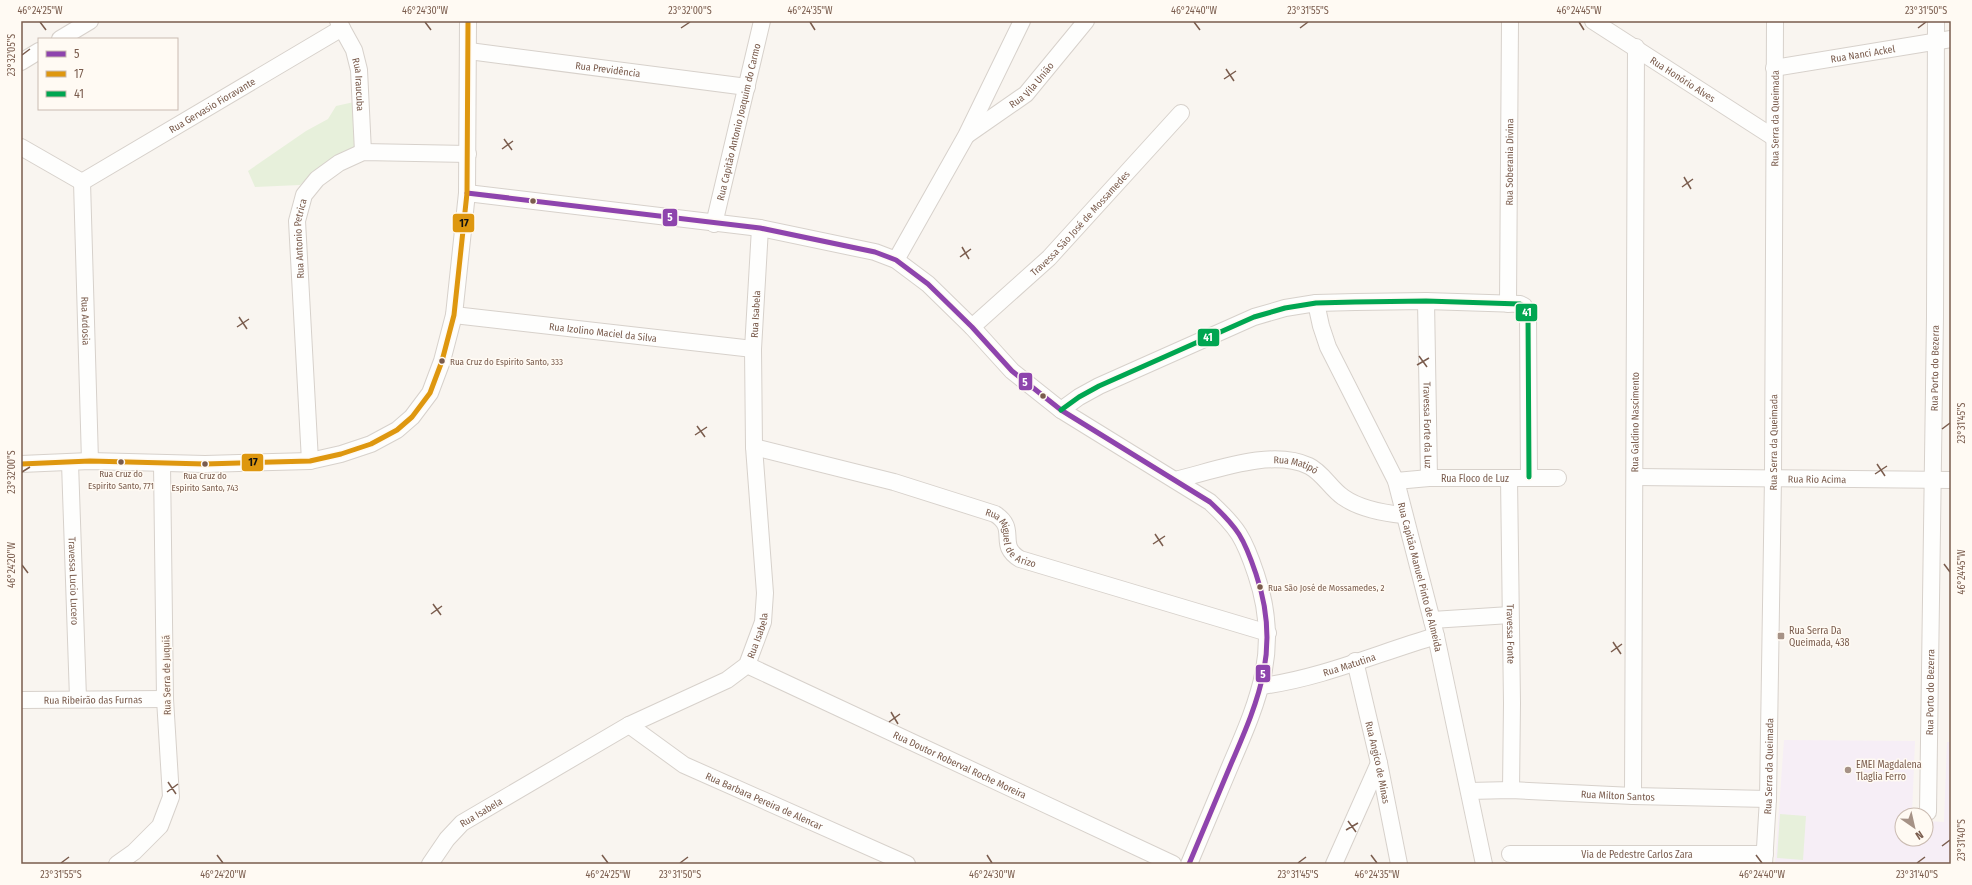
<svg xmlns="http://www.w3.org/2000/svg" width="1972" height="885" viewBox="0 0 1972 885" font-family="'Fira Sans Condensed',sans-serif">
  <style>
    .education { fill: #f6eef6 }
    .green { fill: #e7f0db }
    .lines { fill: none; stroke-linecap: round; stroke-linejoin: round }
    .minor-casing { stroke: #d7d1cb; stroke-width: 18 }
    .minor { stroke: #fefefd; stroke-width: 16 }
    .bus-1-casing { stroke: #fffaf3; stroke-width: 8 }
    .bus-2-casing { stroke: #fffaf3; stroke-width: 8 }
    .bus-3-casing { stroke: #fffaf3; stroke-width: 8 }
    .bus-1 { stroke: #8e44ad; stroke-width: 5 }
    .bus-2 { stroke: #de970f; stroke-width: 5 }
    .bus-3 { stroke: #00a651; stroke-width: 5 }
    .ticks { fill: none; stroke: #7a5c4d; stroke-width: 1.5 }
    .bus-dot { fill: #7a5c4d; stroke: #fffaf3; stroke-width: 1.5 }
    .poi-dot { fill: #a69286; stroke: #fffaf3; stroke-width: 1.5 }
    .labels { text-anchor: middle; stroke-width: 3; stroke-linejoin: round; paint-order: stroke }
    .bus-label { font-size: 9px; fill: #7a5c4d; stroke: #fffaf3; text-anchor: start }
    .street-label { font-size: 10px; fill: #7a5c4d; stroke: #fffaf3 }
    .poi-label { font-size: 10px; fill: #7a5c4d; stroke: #fffaf3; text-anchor: start }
    .line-badge { stroke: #fffaf3; stroke-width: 1.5 }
    .badge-label { font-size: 11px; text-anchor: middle; font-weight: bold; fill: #fff }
    .pale-badge-label { font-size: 11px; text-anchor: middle; font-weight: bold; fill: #111 }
    .neatline { fill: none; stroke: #7a5c4d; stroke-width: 1.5 }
    .ticks-label { font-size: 10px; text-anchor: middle; fill: #7a5c4d }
  </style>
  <rect width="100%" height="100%" fill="#f9f5f0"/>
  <path class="education" d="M1784 740 1915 741 1912 815H1902V839H1926V821L1944 822 1947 742H1951V864H1775Z"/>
  <g class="green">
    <path d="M354 102 357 146 344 151 323 164 300 185 255 187 248 171 306 131 328 119 336 106Z"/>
    <path d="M1780 814 1806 816 1803 860 1777 858Z"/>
  </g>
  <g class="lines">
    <g class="minor-casing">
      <g id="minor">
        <path id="s1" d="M338 21 354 50 359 70 363 152"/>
        <path id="s2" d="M1593 21 1773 137"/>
        <path d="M60 39 90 21"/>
        <path id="s3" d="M469 51 747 87"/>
        <path d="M21 62 39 51"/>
        <path id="s4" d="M1774 68 1951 39"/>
        <path id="s5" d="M967 135 1026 94 1086 21"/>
        <path d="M21 147 82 182"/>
        <path id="s6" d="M82 182 342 28"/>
        <path id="s7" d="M82 182 90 461"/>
        <path d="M467 193 760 228 875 252 896 260 928 284 972 327 1012 371 1061 410 1210 502C1238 528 1244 538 1256 574 1281 647 1260 697 1231 764 1217 797 1203 831 1189 864"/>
        <path id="s8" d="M714 224 762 21"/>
        <path d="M896 260 966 136 1022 21"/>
        <path id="s9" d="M1426 301 1429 478"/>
        <path id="s10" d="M1316 303 1321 326 1328 347 1396 481 1436 636 1484 864"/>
        <path id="s11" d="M1508 304 1510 21"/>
        <path id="s12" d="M454 315 753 349"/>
        <path id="s13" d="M972 327 1049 258 1181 113"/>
        <path d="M1061 410 1079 397 1099 386 1254 317 1285 308 1316 303 1355 302 1426 301 1520 304 1524 306 1528 315 1529 477"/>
        <path id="s14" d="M754 447 894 482 995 514C1019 529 996 545 1020 559L1268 633"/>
        <path id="s15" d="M310 461 297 221 304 195 317 179 339 163 363 152 468 154"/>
        <path id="s16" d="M70 463 78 698"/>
        <path d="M21 464 90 461 205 464 310 461 341 454 371 444 397 430 412 417 430 393 442 361 454 315 467 193 468 21"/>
        <path id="s17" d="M1635 477 1951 480"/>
        <path id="s18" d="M1509 478 1512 703 1511 790"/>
        <path id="s19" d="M1175 480C1214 471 1271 448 1309 466 1322 472 1331 489 1343 497 1360 509 1383 513 1403 515"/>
        <path id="s20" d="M1396 481 1429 478H1558"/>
        <path d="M1432 620 1510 615"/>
        <path id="s21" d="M1355 661 1379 763 1399 864"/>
        <path id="s22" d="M747 665 1173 864"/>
        <path id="s23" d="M1262 686C1322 678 1378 653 1436 636"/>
        <path id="s24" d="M21 700 165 699"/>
        <path id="s25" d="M629 725 684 765 907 864"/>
        <path id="s26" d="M1469 791 1511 790 1633 796 1768 799"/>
        <path id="s27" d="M1633 796 1636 47"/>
        <path id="s28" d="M1928 812 1935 317 1936 21"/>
        <path id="s29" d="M1510 854H1765"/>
        <path d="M117 864 134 852 160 826 171 797 165 699 162 464"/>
        <path id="s30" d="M430 864 447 839 462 823 629 725 727 680 747 665 763 622 765 593 754 447 753 349 760 228"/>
        <path d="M1334 864 1379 763"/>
        <path id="s31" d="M1764 864 1768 799 1773 477 1775 21"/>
      </g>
    </g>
    <use href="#minor" class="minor"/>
    <g class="bus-1-casing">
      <path id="bus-1" d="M467 193 760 228 875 252 896 260 928 284 972 327 1012 371 1061 410 1210 502C1238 528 1244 538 1256 574 1281 647 1260 697 1231 764 1217 797 1203 831 1189 864"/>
    </g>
    <g class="bus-2-casing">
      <path id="bus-2" d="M21 464 90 461 205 464 310 461 341 454 371 444 397 430 412 417 430 393 442 361 454 315 467 193 468 21"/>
    </g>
    <g class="bus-3-casing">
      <path id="bus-3" d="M1061 410 1079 397 1099 386 1254 317 1285 308 1316 303 1355 302 1426 301 1520 304 1524 306 1528 315 1529 477"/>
    </g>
    <use href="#bus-1" class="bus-1"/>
    <use href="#bus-2" class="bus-2"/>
    <use href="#bus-3" class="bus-3"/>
  </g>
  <path class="ticks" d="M40 22 46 30M425 22 431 30M810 22 815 30M1194 22 1200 30M1579 22 1584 30M681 28 690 22M1300 28 1308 22M1918 28 1926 22M22 55 30 49M1226 69 1234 81M1224 79 1236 71M504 139 512 150M502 149 513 141M1684 177 1691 189M1682 187 1693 179M962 247 969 259M960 257 971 249M239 317 247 329M237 327 249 319M1419 356 1427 367M1417 365 1429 358M697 426 705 437M1942 429 1950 423M695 435 707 427M1877 464 1885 476M22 472 30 467M1875 474 1887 466M1155 534 1163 546M1153 544 1165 536M1944 564 1950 572M22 565 28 573M433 604 441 615M431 614 442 606M1613 642 1621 654M1611 652 1622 644M891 712 898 724M889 722 900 714M168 782 176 794M167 792 178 784M1348 821 1356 832M1346 830 1358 823M1942 846 1950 840M217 855 223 863M602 855 608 863M987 855 992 863M1371 855 1377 863M1756 855 1762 863M61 863 69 857M680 863 688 857M1298 863 1306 857M1917 863 1925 857"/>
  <g class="bus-dot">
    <circle cx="533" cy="201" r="3.5"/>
    <circle cx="442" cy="361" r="3.5"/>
    <circle cx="1043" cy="396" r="3.5"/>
    <circle cx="121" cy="462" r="3.5"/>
    <circle cx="205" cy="464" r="3.5"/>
    <circle cx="1260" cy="587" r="3.5"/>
  </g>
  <g class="poi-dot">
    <rect x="1777" y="632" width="8" height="8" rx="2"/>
    <circle cx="1848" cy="770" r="4"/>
  </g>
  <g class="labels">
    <g class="bus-label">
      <text x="450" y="365">Rua Cruz do Espirito Santo, 333</text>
      <text x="121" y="477" text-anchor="middle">Rua Cruz do<tspan x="121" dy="12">Espirito Santo, 771</tspan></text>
      <text x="205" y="479" text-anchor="middle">Rua Cruz do<tspan x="205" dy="12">Espirito Santo, 743</tspan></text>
      <text x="1268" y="591">Rua São José de Mossamedes, 2</text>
    </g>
    <g class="street-label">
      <text dy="4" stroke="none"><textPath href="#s4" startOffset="90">Rua Nanci Ackel</textPath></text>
      <text dy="4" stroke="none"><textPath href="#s3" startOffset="140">Rua Previdência</textPath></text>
      <text dy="4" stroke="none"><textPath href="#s2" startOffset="107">Rua Honório Alves</textPath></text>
      <text dy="4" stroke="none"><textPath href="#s5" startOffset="82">Rua Vila União</textPath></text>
      <text dy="4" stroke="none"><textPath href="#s1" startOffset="68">Rua Iraucuba</textPath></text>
      <text dy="4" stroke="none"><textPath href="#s6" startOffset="151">Rua Gervasio Fioravante</textPath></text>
      <text dy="4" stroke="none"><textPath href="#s31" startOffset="746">Rua Serra da Queimada</textPath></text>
      <text dy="4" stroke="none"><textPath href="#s8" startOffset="105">Rua Capitão Antonio Joaquim do Carmo</textPath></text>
      <text dy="4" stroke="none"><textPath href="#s11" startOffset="142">Rua Soberania Divina</textPath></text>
      <text dy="4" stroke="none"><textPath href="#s13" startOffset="150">Travessa São José de Mossamedes</textPath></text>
      <text dy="4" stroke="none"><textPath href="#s15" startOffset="223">Rua Antonio Petrica</textPath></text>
      <text dy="4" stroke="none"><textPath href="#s30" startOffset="733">Rua Isabela</textPath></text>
      <text dy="4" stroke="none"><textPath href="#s7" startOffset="139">Rua Ardosia</textPath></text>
      <text dy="4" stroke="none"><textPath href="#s12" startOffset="150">Rua Izolino Maciel da Silva</textPath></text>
      <text dy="4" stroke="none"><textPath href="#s28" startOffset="444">Rua Porto do Bezerra</textPath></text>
      <text dy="4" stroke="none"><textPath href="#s27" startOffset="374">Rua Galdino Nascimento</textPath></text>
      <text dy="4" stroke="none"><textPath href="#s9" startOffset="124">Travessa Forte da Luz</textPath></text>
      <text dy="4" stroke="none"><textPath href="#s31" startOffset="422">Rua Serra da Queimada</textPath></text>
      <text dy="4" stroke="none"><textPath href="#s19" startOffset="124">Rua Matipó</textPath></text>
      <text dy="4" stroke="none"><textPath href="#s20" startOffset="79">Rua Floco de Luz</textPath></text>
      <text dy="4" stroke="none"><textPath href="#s17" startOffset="182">Rua Rio Acima</textPath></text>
      <text dy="4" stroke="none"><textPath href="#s14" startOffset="281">Rua Miguel de Arizo</textPath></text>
      <text dy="4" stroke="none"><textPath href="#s10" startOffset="295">Rua Capitão Manuel Pinto de Almeida</textPath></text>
      <text dy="4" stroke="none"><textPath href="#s16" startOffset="118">Travessa Lucio Lucero</textPath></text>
      <text dy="4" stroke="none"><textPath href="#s18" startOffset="156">Travessa Fonte</textPath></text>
      <text dy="4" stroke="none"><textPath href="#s30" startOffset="410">Rua Isabela</textPath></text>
      <text dy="4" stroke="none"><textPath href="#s23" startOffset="90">Rua Matutina</textPath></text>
      <text transform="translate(166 675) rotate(-91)" y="4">Rua Serra de Juquiá</text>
      <text dy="4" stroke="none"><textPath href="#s28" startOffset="120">Rua Porto do Bezerra</textPath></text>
      <text dy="4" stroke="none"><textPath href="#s24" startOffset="72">Rua Ribeirão das Furnas</textPath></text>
      <text dy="4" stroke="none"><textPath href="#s21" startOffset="104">Rua Angico de Minas</textPath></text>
      <text dy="4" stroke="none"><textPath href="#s22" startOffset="235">Rua Doutor Roberval Roche Moreira</textPath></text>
      <text dy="4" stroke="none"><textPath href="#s31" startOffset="98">Rua Serra da Queimada</textPath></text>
      <text dy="4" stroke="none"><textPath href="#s26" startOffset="149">Rua Milton Santos</textPath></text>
      <text dy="4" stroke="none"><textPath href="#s25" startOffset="156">Rua Barbara Pereira de Alencar</textPath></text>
      <text dy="4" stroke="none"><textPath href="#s30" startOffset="74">Rua Isabela</textPath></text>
      <text dy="4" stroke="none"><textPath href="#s29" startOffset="127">Via de Pedestre Carlos Zara</textPath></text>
    </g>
    <g class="poi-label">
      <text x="1789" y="634">Rua Serra Da<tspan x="1789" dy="12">Queimada, 438</tspan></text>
      <text x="1856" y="768">EMEI Magdalena<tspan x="1856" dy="12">Tlaglia Ferro</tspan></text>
    </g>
  </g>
  <g class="line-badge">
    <rect x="662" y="208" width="16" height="19" rx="4" fill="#8e44ad"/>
    <rect x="452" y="213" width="23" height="20" rx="4" fill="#de970f"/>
    <rect x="1515" y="303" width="23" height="19" rx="4" fill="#00a651"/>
    <rect x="1197" y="328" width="23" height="19" rx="4" fill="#00a651"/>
    <rect x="1018" y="372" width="15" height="19" rx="4" fill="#8e44ad"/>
    <rect x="241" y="453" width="23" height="19" rx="4" fill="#de970f"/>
    <rect x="1255" y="664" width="16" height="19" rx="4" fill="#8e44ad"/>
  </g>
  <g class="badge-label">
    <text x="670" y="221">5</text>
    <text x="1527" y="316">41</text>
    <text x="1208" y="341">41</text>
    <text x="1025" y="386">5</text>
    <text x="1263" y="678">5</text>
  </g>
  <g class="pale-badge-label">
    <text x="464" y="227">17</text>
    <text x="253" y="466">17</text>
  </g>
  <rect width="1972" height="885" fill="none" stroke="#fffaf3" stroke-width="44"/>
  <rect x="38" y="38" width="140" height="72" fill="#fffaf3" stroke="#cabbb1"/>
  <rect x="46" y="51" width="20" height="6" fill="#8e44ad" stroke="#cabbb1"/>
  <text x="74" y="58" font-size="12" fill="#7a5c4d">5</text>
  <rect x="46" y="71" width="20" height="6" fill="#de970f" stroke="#cabbb1"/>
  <text x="74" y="78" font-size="12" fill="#7a5c4d">17</text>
  <rect x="46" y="91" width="20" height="6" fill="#00a651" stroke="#cabbb1"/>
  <text x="74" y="98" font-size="12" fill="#7a5c4d">41</text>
  <g transform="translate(1914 827) rotate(146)"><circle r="19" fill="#fffaf3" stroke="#cabbb1"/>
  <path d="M0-3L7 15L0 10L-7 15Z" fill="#a69286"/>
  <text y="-6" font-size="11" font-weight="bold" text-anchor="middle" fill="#7a5c4d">N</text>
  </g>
  <rect x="22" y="22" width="1928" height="841" class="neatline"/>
  <g class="ticks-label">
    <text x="40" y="14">46°24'25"W</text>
    <text x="425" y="14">46°24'30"W</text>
    <text x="690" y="14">23°32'00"S</text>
    <text x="810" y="14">46°24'35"W</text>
    <text x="1194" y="14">46°24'40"W</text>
    <text x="1308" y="14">23°31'55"S</text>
    <text x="1579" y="14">46°24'45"W</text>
    <text x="1926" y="14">23°31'50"S</text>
    <text transform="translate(11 55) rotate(-90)" y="4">23°32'05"S</text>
    <text transform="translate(1961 423) rotate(-90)" y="4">23°31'45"S</text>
    <text transform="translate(11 472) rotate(-90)" y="4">23°32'00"S</text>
    <text transform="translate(11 565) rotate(-90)" y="4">46°24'20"W</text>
    <text transform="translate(1961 572) rotate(-90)" y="4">46°24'45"W</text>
    <text transform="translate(1961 840) rotate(-90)" y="4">23°31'40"S</text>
    <text x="61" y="878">23°31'55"S</text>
    <text x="223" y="878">46°24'20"W</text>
    <text x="608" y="878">46°24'25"W</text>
    <text x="680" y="878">23°31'50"S</text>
    <text x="992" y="878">46°24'30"W</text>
    <text x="1298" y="878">23°31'45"S</text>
    <text x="1377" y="878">46°24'35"W</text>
    <text x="1762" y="878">46°24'40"W</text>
    <text x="1917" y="878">23°31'40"S</text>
  </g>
</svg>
